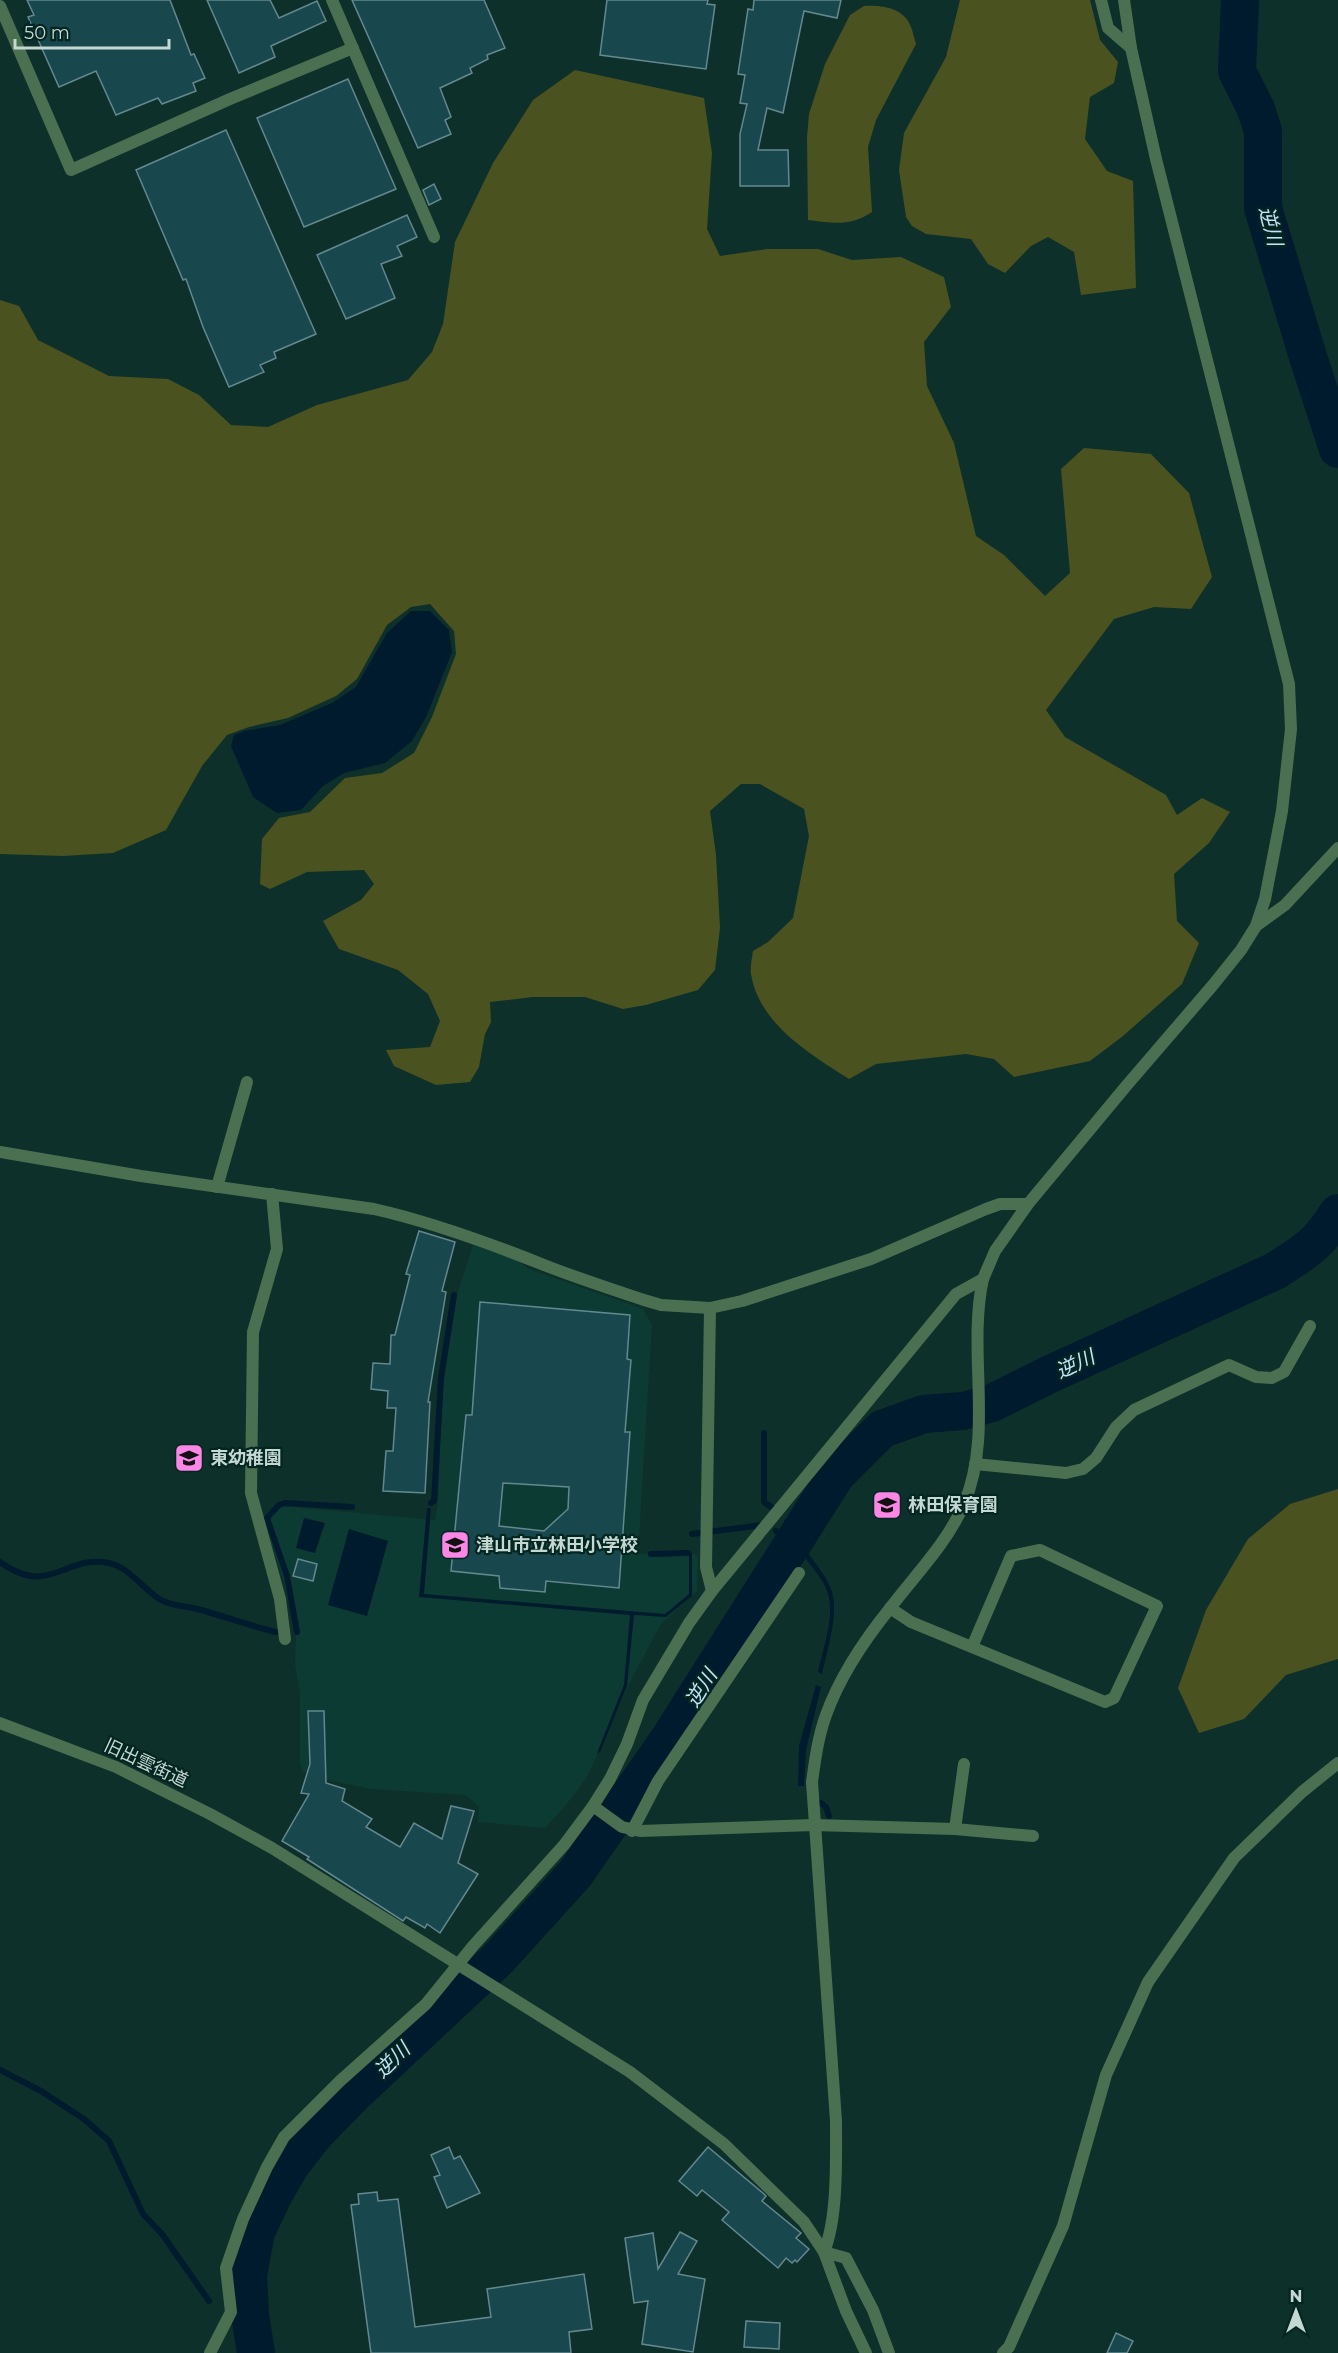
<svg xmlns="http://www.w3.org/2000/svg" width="1338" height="2353" viewBox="0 0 1338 2353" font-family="Montserrat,'Noto Sans JP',sans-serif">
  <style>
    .built { fill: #0c3b33 }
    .green { fill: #4a5220 }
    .water { fill: #001b2d }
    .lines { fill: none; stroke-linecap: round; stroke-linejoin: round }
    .stream { stroke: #001b2d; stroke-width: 6 }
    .river { stroke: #001b2d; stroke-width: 38 }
    .building { fill: #18474e; stroke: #64888f; stroke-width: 1.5; fill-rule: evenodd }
    .minor { stroke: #4b7051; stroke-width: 12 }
    .tertiary { stroke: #4b7051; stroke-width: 12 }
    .labels { text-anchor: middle; stroke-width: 4.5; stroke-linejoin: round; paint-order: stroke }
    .poi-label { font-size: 18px; font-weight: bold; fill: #c5d7d2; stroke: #032620; text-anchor: start }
    .street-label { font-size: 18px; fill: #c5d7d2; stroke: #032620 }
    .water-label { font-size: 20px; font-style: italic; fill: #c5e4fb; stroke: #032620 }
  </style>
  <rect width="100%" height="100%" fill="#0e302a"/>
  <path class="built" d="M473 1245 511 1256 529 1269 643 1309 652 1325 638 1554H695L698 1556 697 1591 661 1624 629 1684 587 1777 567 1804 545 1828 478 1822 479 1807 466 1795 372 1789 327 1780 302 1771 300 1763V1693L295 1665 296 1637 284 1582 264 1521 281 1506 435 1520 438 1500 443 1380 457 1295Z"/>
  <g class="green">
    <path d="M960 0H1090L1100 40 1118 62 1114 83 1090 97 1085 139 1107 171 1133 181 1136 288 1081 295 1074 252 1048 237 1031 246 1005 273 988 264 971 239 926 234 912 226 906 217 899 170 904 133 946 57Z"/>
    <path d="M864 6C879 5 899 7 908 21 912 27 914 37 916 44L876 120 868 147 872 212C850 227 833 223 808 220L807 138 809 114 825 64 850 15Z"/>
    <path d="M575 70 704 98 712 153 707 229 720 256 767 249H818L852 260 901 257 944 277 951 307 924 342 927 386 954 443 976 536 1004 555 1045 596 1070 573 1061 469 1084 448 1151 454 1189 493 1212 577 1191 609 1154 607 1114 619 1046 710 1065 737 1166 795 1177 815 1202 798 1230 812 1209 843 1174 874 1177 921 1199 943 1182 984 1123 1036 1090 1061 1014 1077 994 1059 966 1054 876 1064 849 1079C810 1054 759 1024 751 974 750 967 752 958 753 951L768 942 793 918 809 836 804 809 760 784H741L710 811 716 855 720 928 715 970 698 990 646 1005 623 1009 585 997H533L490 1002 491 1022 485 1034 479 1067 470 1082 436 1085 394 1066 386 1050 430 1047 440 1021 428 994 398 970 339 949 323 921 361 900 374 884 364 870 307 872 270 889 260 884 262 839 279 818 310 812 345 778 382 773 414 753 432 717 456 654 454 631 430 604 411 607 387 625 357 679 336 696 288 718 249 727 227 735 202 766 166 830 113 853 63 856 0 854V300L19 306 38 340 109 376 168 379 199 395 231 425 268 427 317 405 408 380 432 352 443 324 455 242 493 163 533 100Z"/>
    <path d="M1338 1489V1659L1286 1675 1244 1719 1199 1733 1178 1688 1206 1610 1248 1539 1290 1504Z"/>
  </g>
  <g class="water">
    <path d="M411 611H430L449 630 452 652 426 717 412 741 385 763 344 773 323 786 301 810 277 813 253 797 231 746 234 735 244 731 280 725 332 703 356 687 387 633Z"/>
    <path d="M427 1508H431L424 1594 665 1614 689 1594V1553H692V1596L666 1617 634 1615 627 1686 600 1752 597 1753 624 1685 630 1615 419 1597Z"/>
    <path d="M304 1518 325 1523 315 1553 296 1548Z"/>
    <path d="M349 1529 388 1541 367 1616 328 1605Z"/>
    <path d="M807 1552C816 1564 826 1576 831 1589 840 1610 827 1652 822 1674L818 1672C823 1648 836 1614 827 1591 823 1579 813 1569 806 1559Z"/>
    <path d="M816 1685 821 1687 806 1750 804 1786H798L799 1746Z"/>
  </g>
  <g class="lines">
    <g class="stream">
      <path d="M764 1433V1502L771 1507"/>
      <path d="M431 1503 434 1501 441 1378 454 1295"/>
      <path d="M776 1531 799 1547"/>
      <path d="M692 1534 762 1525"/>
      <path d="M651 1554 688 1553"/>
      <path d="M0 1562C50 1598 64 1554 109 1563 129 1567 144 1590 161 1600 172 1606 186 1606 197 1609 224 1616 250 1626 276 1632"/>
      <path d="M297 1632 287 1576 267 1518 279 1505 285 1503 352 1507"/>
      <path d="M641 1776 643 1777"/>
      <path d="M821 1803 826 1807 829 1816"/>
      <path d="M0 2070 41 2091 84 2119 109 2141 143 2214 162 2234 209 2301"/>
      <path d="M236 2330 253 2353"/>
    </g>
    <g class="river">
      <path d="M1240 0 1237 71 1256 109 1263 131V208L1309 360 1338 449"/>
      <path d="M256 2353 250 2315 248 2275 256 2232 273 2196 290 2166 314 2135 352 2096 498 1959 575 1874 671 1736 836 1475 882 1429 924 1414 963 1411 992 1403 1046 1376 1275 1271C1305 1252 1319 1244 1338 1213"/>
    </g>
  </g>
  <g class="building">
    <path d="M27 0H170L191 55 194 54 205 78 193 83 196 91 162 104 158 98 116 115 96 71 59 87 28 17 34 15Z"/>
    <path d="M207 0H270L279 18 317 1 326 21 271 46 275 57 239 73Z"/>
    <path d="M352 0H484L505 48 487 55 488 59 470 68 472 73 440 88 451 117 445 120 451 134 418 148Z"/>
    <path d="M607 0H708L707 4 715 5 706 69 600 55Z"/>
    <path d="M754 0H841L837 18 804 11 783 113 767 108 758 150H788L789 186H740V134L747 104 740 103 745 75 738 74 748 9 753 10Z"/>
    <path d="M348 79 396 189 304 227 257 118Z"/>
    <path d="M226 130 316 334 274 352 276 358 260 365 264 372 229 387 203 327 186 279 183 280 136 170Z"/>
    <path d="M434 184 441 199 429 205 423 190Z"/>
    <path d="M407 215 417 237 397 246 402 256 381 264 395 298 346 319 317 255Z"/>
    <path d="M419 1231 455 1242 442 1291 446 1292 428 1402H430L425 1493 383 1491 386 1451H393L396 1408H387L388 1391 371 1389 373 1363 390 1364 391 1335H395L410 1275 406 1274Z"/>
    <path d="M480 1302 630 1315 627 1359 631 1360 625 1432H630L619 1588 546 1581 545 1592 500 1588 499 1576 451 1571 466 1415H472ZM503 1483 569 1487 568 1509 544 1531 499 1526Z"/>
    <path d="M298 1559 317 1564 313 1581 293 1576Z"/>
    <path d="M308 1711H324L326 1783 345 1789 342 1801 372 1819 366 1827 400 1847 414 1823 442 1839 451 1806 474 1811 458 1863 478 1874 440 1933 427 1924 425 1928 406 1917 403 1921 307 1859 309 1857 282 1841 309 1794 301 1793 310 1764Z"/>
    <path d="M449 2147 454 2159 460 2156 480 2193 447 2208 434 2177 440 2175 431 2155Z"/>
    <path d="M708 2147 764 2194 766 2196 762 2201 801 2233 796 2238 809 2249 797 2262 795 2260 792 2263 786 2258 778 2268 722 2220 729 2212 702 2190 697 2196 679 2181Z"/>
    <path d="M377 2192 378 2201 398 2199 415 2327 491 2317 487 2289 584 2274 592 2329 569 2332 571 2353H371L351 2205 359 2204 358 2194Z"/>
    <path d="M680 2232 697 2241 678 2274 705 2279 693 2352 642 2344 648 2301 634 2303 625 2238 653 2233 658 2269Z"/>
    <path d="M746 2321 780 2323 779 2349 744 2347Z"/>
    <path d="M1116 2333 1133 2341 1127 2353H1107Z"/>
  </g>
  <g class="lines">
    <g class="minor">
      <path d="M332 0 434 237"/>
      <path d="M1101 0 1108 28 1131 48"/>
      <path d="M0 6 71 170 230 99 353 48"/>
      <path d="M1256 926 1285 905 1338 848"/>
      <path d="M0 1152 141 1176 374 1209C432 1222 489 1243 544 1265 577 1278 611 1289 644 1300L661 1305 710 1308 742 1301 871 1259 986 1209 1000 1204H1028"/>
      <path d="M217 1187 247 1082"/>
      <path d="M272 1194 277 1249 253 1332 251 1493 280 1599 285 1639"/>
      <path d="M710 1308 706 1567 712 1591"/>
      <path d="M975 1464 1066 1473 1083 1469 1096 1458 1116 1427 1134 1410 1229 1365 1256 1377 1272 1378 1284 1372 1310 1326"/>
      <path d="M890 1608 911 1622 1105 1702 1114 1698 1157 1606 1040 1550 1011 1556 972 1647"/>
      <path d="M0 1723 116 1767 210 1814 272 1848 630 2072 724 2144 804 2222 824 2252 846 2258 873 2310 889 2353"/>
      <path d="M593 1806 622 1827 640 1831 814 1825 955 1829 1033 1836"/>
      <path d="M955 1829 964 1764"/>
      <path d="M632 1831 658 1781 799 1573"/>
      <path d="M210 2353 231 2312 226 2268 243 2219 267 2167 284 2137 340 2081 426 2004 473 1946 564 1845 593 1806 610 1779 627 1744 643 1700 689 1623 712 1591 956 1294 983 1279 995 1251 1028 1204 1127 1085 1213 985 1241 950 1256 926 1265 899 1282 811 1291 729 1289 684 1156 159 1131 48 1124 0"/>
      <path d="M1003 2353 1009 2347 1063 2226 1106 2075 1148 1982 1234 1858 1302 1792 1338 1763"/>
    </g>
    <path class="tertiary" d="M866 2353 846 2311 824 2252C838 2217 836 2160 836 2121L812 1782C815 1760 818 1737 826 1715 840 1676 865 1639 891 1607 917 1573 947 1543 964 1504 994 1433 967 1352 983 1279"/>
  </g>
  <defs>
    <g id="school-square" transform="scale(1.5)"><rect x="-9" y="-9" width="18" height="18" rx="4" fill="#fa87e6" stroke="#032620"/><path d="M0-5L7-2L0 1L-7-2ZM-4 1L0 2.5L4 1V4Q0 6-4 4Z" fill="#111"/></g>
  </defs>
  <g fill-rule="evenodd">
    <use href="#school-square" x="189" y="1458"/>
    <use href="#school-square" x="887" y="1505"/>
    <use href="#school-square" x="455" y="1545"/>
  </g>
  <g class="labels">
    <g class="poi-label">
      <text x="210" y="1464">東幼稚園</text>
      <text x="908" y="1511">林田保育園</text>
      <text x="476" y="1551">津山市立林田小学校</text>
    </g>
    <g class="street-label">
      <text transform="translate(146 1763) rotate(25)" y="6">旧出雲街道</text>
    </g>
    <g class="water-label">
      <text transform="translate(1271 226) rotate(76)" y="7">逆川</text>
      <text transform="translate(1075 1364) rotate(-25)" y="7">逆川</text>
      <text transform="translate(701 1688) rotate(-58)" y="7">逆川</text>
      <text transform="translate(392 2060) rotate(-44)" y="7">逆川</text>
    </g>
  </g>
  <g transform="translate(1296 2311)" stroke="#032620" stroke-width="4.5" paint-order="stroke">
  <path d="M0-4.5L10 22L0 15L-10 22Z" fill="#c5d7d2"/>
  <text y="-9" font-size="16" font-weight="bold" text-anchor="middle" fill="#c5d7d2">N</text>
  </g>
  <path d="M15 39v9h154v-9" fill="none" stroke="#c5d7d2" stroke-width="3"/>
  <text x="24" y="39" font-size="18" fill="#c5d7d2" stroke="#032620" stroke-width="4.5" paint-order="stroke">50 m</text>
</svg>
